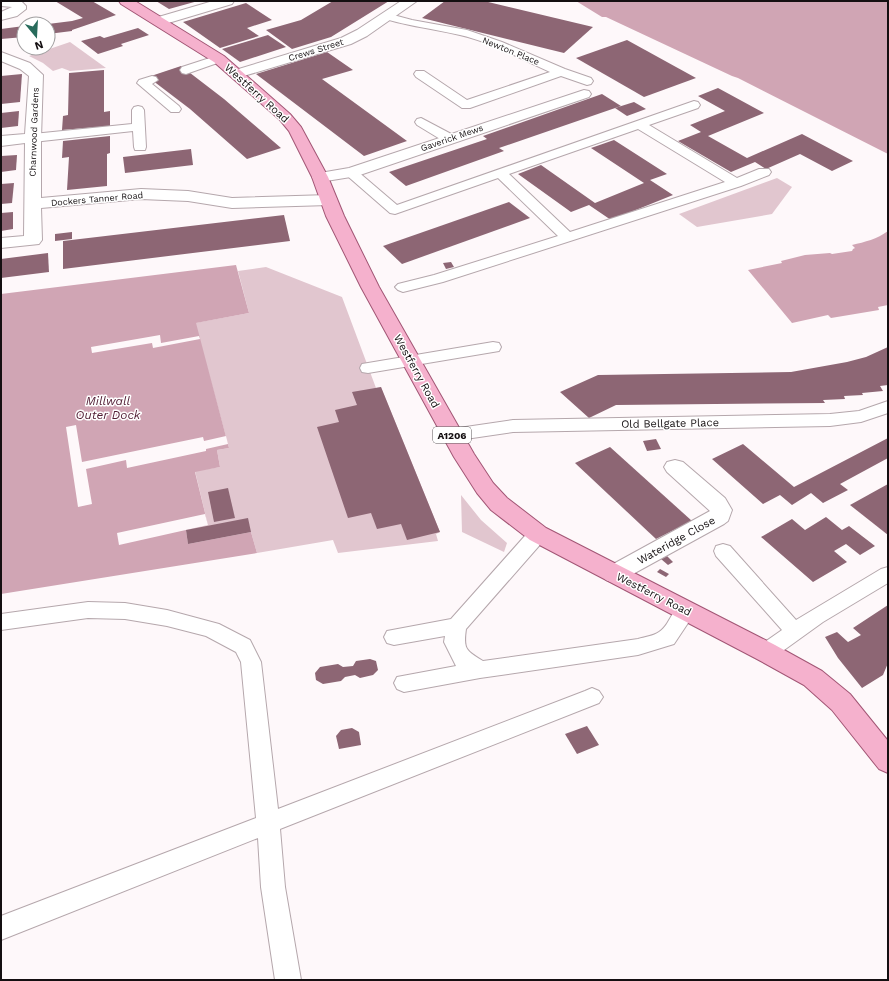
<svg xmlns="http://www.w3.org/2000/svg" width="889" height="981" viewBox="0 0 889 981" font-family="'Work Sans',sans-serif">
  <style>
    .green { fill: #e1c6cf }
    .water { fill: #d0a5b4 }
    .pier { fill: #fef8fa }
    .building { fill: #8d6674 }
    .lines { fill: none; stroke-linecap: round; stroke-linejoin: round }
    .service-casing { stroke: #b5a7ac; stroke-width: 2 }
    .minor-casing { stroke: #b5a7ac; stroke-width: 2 }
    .primary-casing { stroke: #a25675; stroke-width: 2 }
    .service { fill: #fff; fill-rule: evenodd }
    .minor { fill: #fff; fill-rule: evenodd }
    .primary { fill: #f5b1cd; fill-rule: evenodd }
    .labels { text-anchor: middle; stroke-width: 3; stroke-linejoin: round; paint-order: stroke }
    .far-street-label { font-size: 9px; fill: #140f11; stroke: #fff }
    .shield { fill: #fff; stroke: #5a5758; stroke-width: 1 }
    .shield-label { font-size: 10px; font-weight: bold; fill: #140f11 }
    .street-label { font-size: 11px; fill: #140f11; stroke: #fff }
    .water-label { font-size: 12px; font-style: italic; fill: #501c33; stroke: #fff }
  </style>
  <rect width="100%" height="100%" fill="#fef8fa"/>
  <g class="green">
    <path d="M70 42 106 68 70 71 62 68 53 71 43 63 29 56Z"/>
    <path d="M777 178 792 187 772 214 697 227 679 214Z"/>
    <path d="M266 267 342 297 376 388 381 387 440 532 436 534 438 541 338 553 333 540 257 553 251 532 188 544 186 530 208 525 195 471 220 467 217 450 229 448 195 323 249 313 238 271Z"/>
    <path d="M461 495 481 520 507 543 504 552 462 532Z"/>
  </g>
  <g class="water">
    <path d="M576 1H888V154L738 78 732 76 606 17H602Z"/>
    <path d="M888 231V305L878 307 879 310 831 318 828 315 792 323 748 270 782 263 781 261 805 255 830 253 832 254 852 251 853 249 855 248 852 245C865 242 877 239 888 231Z"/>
    <path d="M236 265 249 313 196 323 229 448 217 450 220 467 195 472 208 525 186 530 188 544 251 532 257 553 1 594V294Z"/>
  </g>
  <g class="pier">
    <path d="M160 335 161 343 199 336 200 339 153 348 152 343 92 353 91 347Z"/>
    <path d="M76 425 82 462 203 437 204 441 226 436 228 444 206 449V451L127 468 126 460 86 469 92 504 78 507 66 427Z"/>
    <path d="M205 514 208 525 119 545 117 533Z"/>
  </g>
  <g class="building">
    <path d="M55 1H92L116 15 72 30V31L48 34V24L72 21 83 18Z"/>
    <path d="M156 1H198L169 9Z"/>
    <path d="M333 1H389L331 37 292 49 266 30 301 20Z"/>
    <path d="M445 1H484L593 27 564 53 422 18Z"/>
    <path d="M246 3 272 20 247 28 259 36 220 48 183 22Z"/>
    <path d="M24 26V37L1 39V29Z"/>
    <path d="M138 28 149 35 121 44 123 46 98 54 81 41 100 36 104 38Z"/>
    <path d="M268 35 286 47 240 62 222 49Z"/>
    <path d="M627 40 696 78 644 97 576 58Z"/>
    <path d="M327 52 353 70 322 79 407 141 364 156 256 74Z"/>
    <path d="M181 66 224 99 281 148 247 159 190 109 148 77Z"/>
    <path d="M104 70V112L110 111V126L62 130 63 116 68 115 69 73Z"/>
    <path d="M22 74 20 102 1 104V76Z"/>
    <path d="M718 88 764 113 708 136 747 158 802 134 853 161 832 171 800 154 766 169 755 162 731 172 678 141 701 132 690 125 725 111 698 96Z"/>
    <path d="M602 94 621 106 499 148 504 151 406 186 389 172 487 139 483 136Z"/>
    <path d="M634 102 646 109 627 116 615 108Z"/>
    <path d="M19 111 18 126 1 128V113Z"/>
    <path d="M110 136V153L107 154V186L67 190 69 157 62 158 63 141Z"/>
    <path d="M614 140 667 174 650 180 673 195 611 220 589 205 571 212 518 174 541 165 595 203 644 183 591 148Z"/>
    <path d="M191 149 193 165 125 173 123 157Z"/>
    <path d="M17 155 16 170 1 172V156Z"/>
    <path d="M14 183 12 203 1 204V184Z"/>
    <path d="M509 202 530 218 402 264 383 246Z"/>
    <path d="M13 212V229L1 231V213Z"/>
    <path d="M284 215 290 241 63 269V241Z"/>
    <path d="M72 232V239L55 241V234Z"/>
    <path d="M48 253 49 272 1 278V259Z"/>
    <path d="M451 262 454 267 446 269 443 263Z"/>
    <path d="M888 347V385L880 386 883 391 862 393 863 395 844 396 845 399 823 400 825 403 616 405 589 418 560 392 598 375 791 372 847 362 866 357Z"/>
    <path d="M381 387 440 532 407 540 401 524 377 529 371 513 348 518 317 427 339 422 335 410 357 405 352 392Z"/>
    <path d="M888 438V458L840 484 848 490 823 503 811 493 792 505 780 495 763 504 712 459 743 444 794 487Z"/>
    <path d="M656 439 661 449 647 451 643 441Z"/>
    <path d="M610 447 692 521 656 539 575 463Z"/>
    <path d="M888 484V535L850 505Z"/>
    <path d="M228 488 235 518 214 522 208 492Z"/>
    <path d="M826 517 842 530 849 526 875 546 860 555 846 544 834 551 847 562 813 582 761 537 792 519 805 530Z"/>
    <path d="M248 518 251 532 188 544 186 530Z"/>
    <path d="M667 556 673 562 668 565 661 559Z"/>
    <path d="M660 569 669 574 666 577 657 572Z"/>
    <path d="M888 605V663L883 675 862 688 838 658 825 637 837 632 848 642 861 635 853 628Z"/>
    <path d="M370 659 376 661 378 670 373 675 360 678 355 675 345 677 341 681 323 684 316 680 315 673 320 667 338 664 343 667 353 666 356 661Z"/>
    <path d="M587 726 599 745 577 754 565 734Z"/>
    <path d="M352 728 359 732 361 745 339 749 336 736 341 730Z"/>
  </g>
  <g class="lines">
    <g class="service-casing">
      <g id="service">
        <path d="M386 13 412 20 467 30 502 42 565 69 591 78 593 81 591 84 587 85 561 76 470 108H462L416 77 414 74 416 71H424L467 100 550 72C521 59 491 42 460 35 434 29 408 26 382 18L380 16Z"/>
        <path d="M219 55 223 57 225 59 223 61 186 74 182 73 180 70 182 67Z"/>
        <path d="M152 76 156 77 158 80 152 84 179 106 181 109 179 112H171L137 83 139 80Z"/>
        <path d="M694 101 698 102 700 105 698 108 649 125 737 178 759 169H769L771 172 769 175 741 186 443 282 403 292 398 290 395 287 398 284 434 275 558 236 498 178 395 214 390 213 344 173 346 170H356L397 205ZM638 129 725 182 570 232 509 174Z"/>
        <path d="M138 106 142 107 144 110 146 147 145 150H135L134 147 133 131 33 142 28 141 27 138 28 135 33 134 132 124V110L134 107Z"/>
        <path d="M421 118 455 136 456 139 455 142H445L417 125 415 122 417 119Z"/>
        <path d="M493 342 499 343 501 347 499 351 368 373 362 372 360 368 362 364 368 363Z"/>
        <path d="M888 401V413L861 422 830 426 513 432 452 441 446 439 443 435 446 431 452 429 513 420 830 414 859 411Z"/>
        <path d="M538 527 545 529 547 534 545 539 466 629C463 649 466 651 483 661L638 639C644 637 654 636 659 632 673 624 671 599 693 606L696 611 674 644 638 655 480 678 404 692 397 689 394 683 397 677 456 666 444 642 445 636 394 645 387 643 384 637 387 631 451 619 531 529Z"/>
        <path d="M723 544 730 546 796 620 881 569 888 567V583L823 622 773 658 766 660 759 658 756 652 759 646 782 630 716 556 714 551 716 546Z"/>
        <path d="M88 602 125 603 167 610 219 624 250 640 261 662 278 809 585 691 592 688 599 691 603 697 599 703 280 829 285 887 301 980H275L261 887 258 838 1 940V916L256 818 241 662 236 652 206 636 167 626 125 619 88 618 1 630V614Z"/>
      </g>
    </g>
    <g class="minor-casing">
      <g id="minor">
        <path d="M1 1H21L26 6V9L17 16 1 20V12L12 7 1 6Z"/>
        <path d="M213 1H234L232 4 165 24H155L153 21 155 18Z"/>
        <path d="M401 1H417L367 36 351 44 237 78 232 77 230 74 232 71 341 38 357 30Z"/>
        <path d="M1 52 30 63 43 75 41 138V198L141 189 188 191 232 198 329 195 335 196 337 200 335 204 329 205 232 208 188 201 141 199 41 208 42 240 39 244 1 248V238L24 236 25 143 1 146V136L25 134 29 76 20 69 1 61Z"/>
        <path d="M584 90 589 91 591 94 589 97 357 176 320 182 314 180 312 177 314 174 349 168Z"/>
        <path d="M675 460 683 462 725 498 732 510 728 521 724 524 622 580 614 583 606 580 602 574 606 568 710 511 667 472 664 467 667 462Z"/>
      </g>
    </g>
    <g class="primary-casing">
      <path id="primary" d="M119 1H135L224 56 290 114 301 127 328 177 344 216 379 287 474 454 493 483 507 498 546 528 775 645 822 671 850 694 888 741V773L879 769 832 710 804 685 757 659 530 540 491 510 477 493 454 457 361 287 326 216 312 177 289 131 280 120 214 62 121 4Z"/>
    </g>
    <use href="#service" class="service"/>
    <use href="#minor" class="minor"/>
    <use href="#primary" class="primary"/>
  </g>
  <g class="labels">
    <g class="far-street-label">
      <text transform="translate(316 50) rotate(-17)" y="3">Crews Street</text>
      <text transform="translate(511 51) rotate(22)" y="3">Newton Place</text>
      <text transform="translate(34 132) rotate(-88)" y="3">Charnwood Gardens</text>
      <text transform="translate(452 138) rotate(-19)" y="3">Gaverick Mews</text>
      <text transform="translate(97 199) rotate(-5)" y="3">Dockers Tanner Road</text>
    </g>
    <rect class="shield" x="433" y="427" width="38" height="16" rx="3"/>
    <g class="shield-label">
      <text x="452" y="439">A1206</text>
    </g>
    <g class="street-label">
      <text transform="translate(257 93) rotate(42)" y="4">Westferry Road</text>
      <text transform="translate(417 371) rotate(61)" y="4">Westferry Road</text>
      <text transform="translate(670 423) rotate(-1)" y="4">Old Bellgate Place</text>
      <text transform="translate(676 540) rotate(-29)" y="4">Wateridge Close</text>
      <text transform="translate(654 594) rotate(27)" y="4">Westferry Road</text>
    </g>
    <g class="water-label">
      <text x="108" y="405">Millwall<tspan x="108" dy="14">Outer Dock</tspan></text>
    </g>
  </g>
  <rect width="889" height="981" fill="none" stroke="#140f11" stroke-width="4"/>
  <g transform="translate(36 36) rotate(162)"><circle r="19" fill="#ffffff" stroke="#a19fa0"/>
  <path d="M0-3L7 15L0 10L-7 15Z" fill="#286b5c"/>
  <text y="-6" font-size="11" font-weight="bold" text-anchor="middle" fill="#140f11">N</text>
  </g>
</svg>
